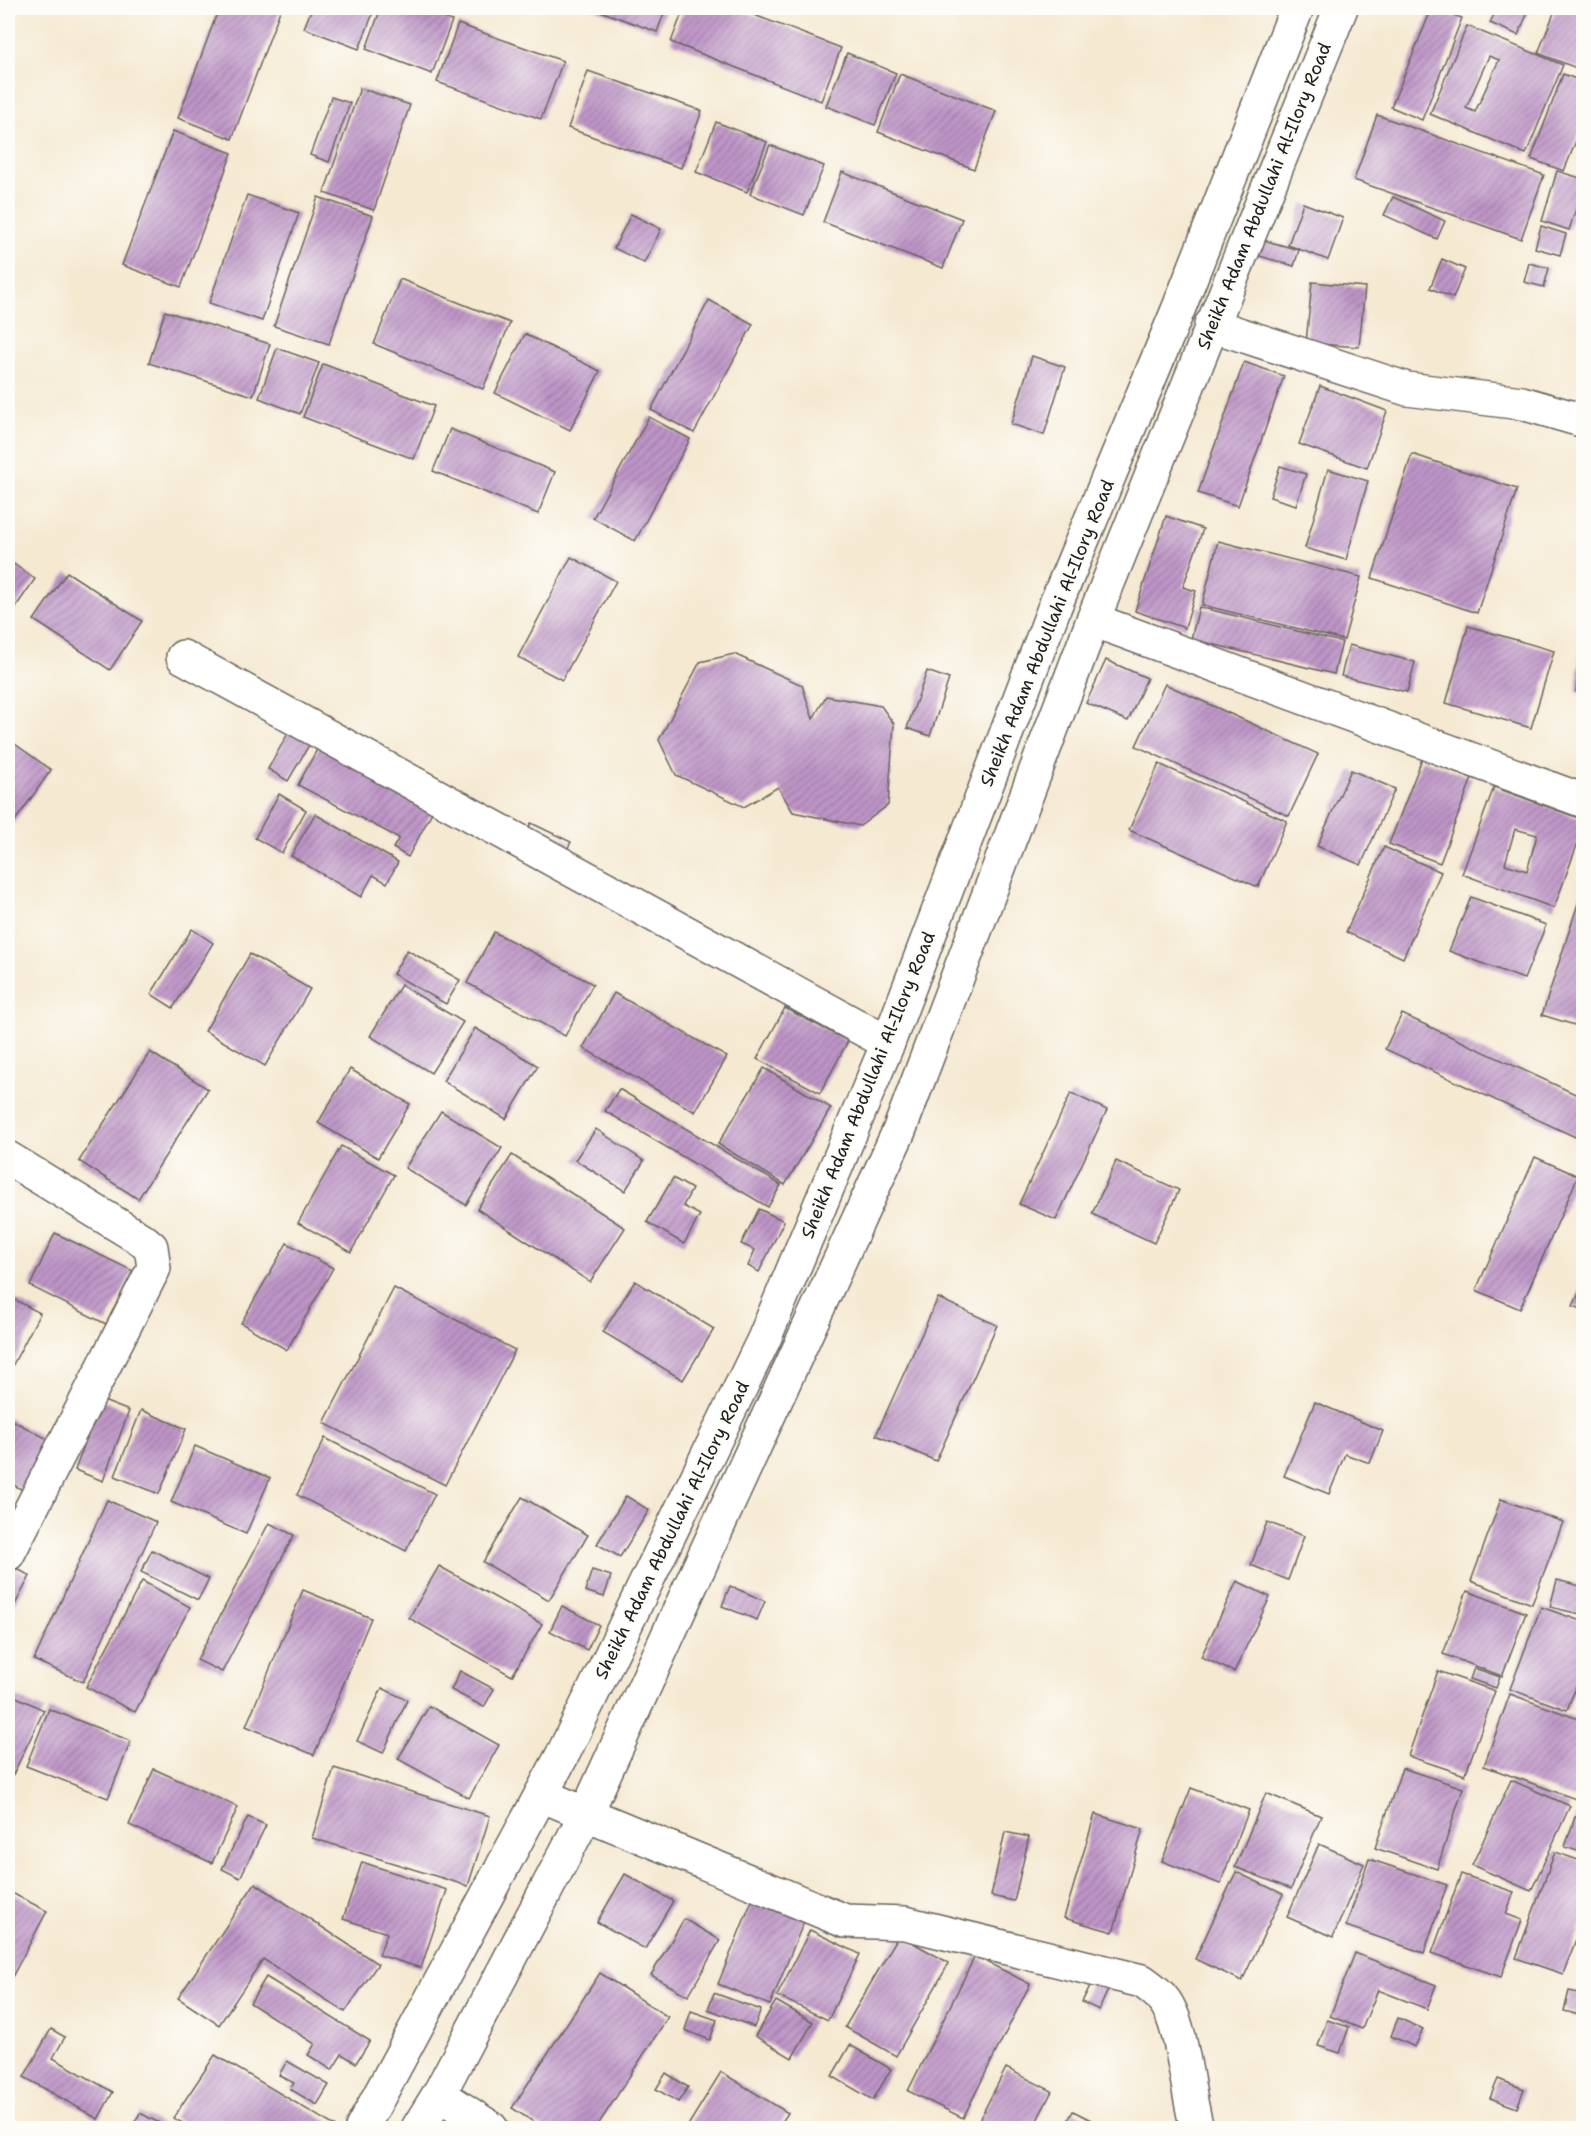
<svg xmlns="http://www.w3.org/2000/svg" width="1591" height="2136" viewBox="0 0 1591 2136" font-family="'Shantell Sans',sans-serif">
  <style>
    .building { fill: url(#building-hatch); fill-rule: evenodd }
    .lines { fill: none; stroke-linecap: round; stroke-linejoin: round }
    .minor-casing { stroke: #68645c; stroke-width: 36 }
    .minor { stroke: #fff; stroke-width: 33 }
    .labels { text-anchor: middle; stroke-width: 4.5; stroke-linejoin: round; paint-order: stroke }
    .street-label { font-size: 18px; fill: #1c1c1c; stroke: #fdfcf7 }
  </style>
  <defs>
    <pattern id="building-hatch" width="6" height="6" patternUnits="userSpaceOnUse" patternTransform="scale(1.5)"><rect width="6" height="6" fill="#be95c7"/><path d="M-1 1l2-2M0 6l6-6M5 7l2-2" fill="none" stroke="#9a79a1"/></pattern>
  </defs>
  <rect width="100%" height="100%" fill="#fdfcf7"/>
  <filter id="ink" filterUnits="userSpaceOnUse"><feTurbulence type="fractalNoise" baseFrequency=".0167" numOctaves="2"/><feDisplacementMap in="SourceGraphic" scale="12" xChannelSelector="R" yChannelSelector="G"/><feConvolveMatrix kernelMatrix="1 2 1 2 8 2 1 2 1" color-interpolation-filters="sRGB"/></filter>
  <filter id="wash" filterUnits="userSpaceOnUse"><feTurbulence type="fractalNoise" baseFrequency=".008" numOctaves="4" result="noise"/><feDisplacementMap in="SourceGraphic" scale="24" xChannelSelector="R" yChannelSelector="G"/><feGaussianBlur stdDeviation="1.35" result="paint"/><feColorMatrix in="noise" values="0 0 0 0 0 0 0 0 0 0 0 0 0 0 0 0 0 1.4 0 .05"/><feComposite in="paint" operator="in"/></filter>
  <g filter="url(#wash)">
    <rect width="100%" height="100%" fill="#f5e9d2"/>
    <g id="blocks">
      <g class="building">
        <path d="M219 8H281L232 139 178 118Z"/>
        <path d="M312 8H375L359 49 304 28Z"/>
        <path d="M381 8H414L452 21 432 74 366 49Z"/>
        <path d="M592 8H666L657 32Z"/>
        <path d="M684 8H736L841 48 821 101 671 42Z"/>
        <path d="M1432 8 1462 18 1422 120 1391 107Z"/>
        <path d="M1497 8H1530L1518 35 1490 23Z"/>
        <path d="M1556 8H1584V71L1538 53Z"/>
        <path d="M458 24 563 61 541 119 437 82Z"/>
        <path d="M1467 26 1563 65 1526 154 1430 114ZM1489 56 1499 60 1475 112 1466 108Z"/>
        <path d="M847 53 896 73 875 125 826 106Z"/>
        <path d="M588 71 702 111 681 168 568 128Z"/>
        <path d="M900 74 996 111 974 169 878 132Z"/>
        <path d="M1563 74 1584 82V121L1564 171 1531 159Z"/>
        <path d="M360 88 410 105 374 210 324 193Z"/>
        <path d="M331 97 350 103 329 162 310 155Z"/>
        <path d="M1377 115 1544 175 1521 239 1354 180Z"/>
        <path d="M716 122 767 142 747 192 696 172Z"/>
        <path d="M173 131 232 153 181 287 122 265Z"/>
        <path d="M770 145 824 166 804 215 750 194Z"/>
        <path d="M1557 171 1584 179V185L1569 230 1542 221Z"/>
        <path d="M842 172 962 219 943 268 823 222Z"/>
        <path d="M247 195 299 213 262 321 209 303Z"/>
        <path d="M318 197 373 216 329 344 274 326Z"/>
        <path d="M1393 197 1445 221 1437 239 1384 215Z"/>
        <path d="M1303 203 1343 218 1328 260 1288 245Z"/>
        <path d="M631 214 661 229 644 263 614 248Z"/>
        <path d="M1541 226 1566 234 1560 255 1535 248Z"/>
        <path d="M1260 239 1299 250 1294 266 1256 255Z"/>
        <path d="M1583 242H1584V257L1578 256Z"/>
        <path d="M1442 259 1465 269 1453 298 1430 288Z"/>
        <path d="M1529 263 1549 268 1544 287 1524 282Z"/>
        <path d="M400 279 510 323 483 389 374 344Z"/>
        <path d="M1312 282 1365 287 1359 347 1306 343Z"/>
        <path d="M709 300 753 324 694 433 651 410Z"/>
        <path d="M165 311 270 344 253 396 149 363Z"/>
        <path d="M525 334 600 371 570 430 495 393Z"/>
        <path d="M277 348 319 363 300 414 259 398Z"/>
        <path d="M1032 356 1065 367 1044 435 1011 424Z"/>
        <path d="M1244 362 1284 376 1238 506 1198 493Z"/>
        <path d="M323 364 434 406 414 459 303 417Z"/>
        <path d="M1320 386 1387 411 1367 468 1299 444Z"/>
        <path d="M649 417 690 439 635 541 593 518Z"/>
        <path d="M450 429 555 472 538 514 433 471Z"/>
        <path d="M1412 454 1517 489 1477 613 1372 578Z"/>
        <path d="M1280 466 1306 474 1296 505 1270 497Z"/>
        <path d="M1328 469 1368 481 1346 560 1305 548Z"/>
        <path d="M1166 516 1203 529 1183 587 1196 591 1185 628 1135 611Z"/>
        <path d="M1218 541 1361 577 1344 640 1202 605Z"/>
        <path d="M571 557 616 581 562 680 518 657Z"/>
        <path d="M8 560 35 579 8 618Z"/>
        <path d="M67 572 142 621 110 670 34 620Z"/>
        <path d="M1199 607 1342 642 1334 674 1191 639Z"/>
        <path d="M1468 626 1554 651 1531 728 1446 703Z"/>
        <path d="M1582 633H1584V693L1576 692Z"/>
        <path d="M1349 645 1415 662 1407 692 1341 676Z"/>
        <path d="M734 654 802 685 813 719 826 696 881 706 894 724 888 805 860 826 793 812 778 787 744 807 676 775 659 740 700 662Z"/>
        <path d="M1106 660 1147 678 1128 721 1086 703Z"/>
        <path d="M927 671 949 679 930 736 907 728Z"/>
        <path d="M1165 684 1318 754 1289 816 1136 746Z"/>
        <path d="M295 721 316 733 288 781 268 769Z"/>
        <path d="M323 738 439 799 408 857 393 848 399 838 298 785Z"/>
        <path d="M8 739 51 770 8 831Z"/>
        <path d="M1422 759 1472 778 1440 863 1389 844Z"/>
        <path d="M1159 764 1287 821 1258 887 1129 830Z"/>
        <path d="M1351 770 1395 789 1361 865 1317 846Z"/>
        <path d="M1494 787 1584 820V826L1554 908 1462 874ZM1515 829 1537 835 1527 871 1505 864Z"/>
        <path d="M279 794 306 810 282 853 255 838Z"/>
        <path d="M315 814 398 862 387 883 373 875 361 897 291 856Z"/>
        <path d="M531 823 571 842 565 853 526 833Z"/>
        <path d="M1384 847 1441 872 1403 958 1346 932Z"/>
        <path d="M1583 888H1584V1028L1542 1015Z"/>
        <path d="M1471 897 1546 925 1524 979 1449 951Z"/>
        <path d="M192 929 213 943 173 1008 151 994Z"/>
        <path d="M494 932 593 984 565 1036 467 983Z"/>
        <path d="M407 950 460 980 446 1004 393 974Z"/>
        <path d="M250 954 310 989 265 1066 205 1031Z"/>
        <path d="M401 985 463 1022 431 1073 370 1036Z"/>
        <path d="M614 993 727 1057 695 1112 583 1048Z"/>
        <path d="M785 1008 848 1041 820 1093 757 1059Z"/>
        <path d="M1402 1014 1584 1098V1141L1385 1049Z"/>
        <path d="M475 1028 538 1066 506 1119 443 1081Z"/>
        <path d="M150 1052 208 1089 138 1199 79 1161Z"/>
        <path d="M764 1068 831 1108 785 1185 718 1144Z"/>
        <path d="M350 1069 410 1104 378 1158 318 1123Z"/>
        <path d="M619 1089 781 1185 768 1207 605 1111Z"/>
        <path d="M1071 1093 1107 1110 1056 1220 1019 1204Z"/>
        <path d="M441 1111 502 1148 466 1205 405 1168Z"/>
        <path d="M596 1129 644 1161 625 1191 575 1160Z"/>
        <path d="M341 1146 394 1175 351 1252 298 1223Z"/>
        <path d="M512 1155 625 1228 590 1282 477 1209Z"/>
        <path d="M1535 1157 1578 1176 1520 1309 1476 1290Z"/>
        <path d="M1116 1161 1179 1190 1154 1243 1092 1214Z"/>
        <path d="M673 1178 692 1189 683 1206 700 1215 684 1244 647 1222Z"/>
        <path d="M759 1209 784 1221 759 1272 748 1266 755 1250 741 1244Z"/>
        <path d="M55 1233 133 1271 106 1324 30 1286Z"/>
        <path d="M287 1243 333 1268 287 1350 241 1323Z"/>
        <path d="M635 1281 714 1329 683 1380 603 1332Z"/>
        <path d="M1584 1282V1310L1573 1306Z"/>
        <path d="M394 1288 515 1350 445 1485 324 1423Z"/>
        <path d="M8 1296 40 1313 8 1374Z"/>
        <path d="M938 1298 997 1325 936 1461 876 1435Z"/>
        <path d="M101 1400 129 1411 103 1481 75 1470Z"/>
        <path d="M1315 1402 1383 1431 1370 1463 1345 1454 1329 1494 1284 1476Z"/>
        <path d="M141 1410 186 1429 159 1494 115 1476Z"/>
        <path d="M8 1418 57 1444 30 1494 8 1482Z"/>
        <path d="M325 1438 435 1494 406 1551 297 1495Z"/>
        <path d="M195 1446 270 1478 246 1534 171 1502Z"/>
        <path d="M626 1496 649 1510 620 1557 597 1544Z"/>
        <path d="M522 1497 588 1535 549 1600 483 1562Z"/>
        <path d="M1501 1499 1563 1522 1532 1604 1471 1581Z"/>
        <path d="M107 1500 156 1522 83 1682 34 1660Z"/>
        <path d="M1267 1522 1304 1536 1288 1580 1251 1565Z"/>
        <path d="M269 1523 294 1535 222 1672 197 1660Z"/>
        <path d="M152 1550 209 1579 198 1600 141 1572Z"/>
        <path d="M439 1566 542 1624 512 1676 409 1618Z"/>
        <path d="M16 1568 30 1576 10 1614 8 1613V1584Z"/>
        <path d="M592 1570 611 1576 604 1597 585 1591Z"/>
        <path d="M1557 1580 1584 1587V1615L1550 1607Z"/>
        <path d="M142 1581 190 1607 135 1712 86 1687Z"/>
        <path d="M1237 1581 1270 1597 1234 1672 1201 1657Z"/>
        <path d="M730 1586 765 1601 757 1620 722 1606Z"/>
        <path d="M303 1590 371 1618 314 1755 246 1726Z"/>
        <path d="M1467 1591 1526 1613 1502 1676 1443 1654Z"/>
        <path d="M562 1606 599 1625 587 1650 550 1631Z"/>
        <path d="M1541 1607 1584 1622V1666L1567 1710 1510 1689Z"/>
        <path d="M1474 1668 1500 1677 1496 1688 1470 1679Z"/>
        <path d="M460 1671 494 1689 484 1707 451 1690Z"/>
        <path d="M1438 1671 1495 1691 1465 1775 1408 1756Z"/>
        <path d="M382 1688 407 1700 383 1753 357 1741Z"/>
        <path d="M8 1693 44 1710 8 1785Z"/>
        <path d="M1510 1694 1584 1721V1802L1484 1766Z"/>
        <path d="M429 1706 499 1745 469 1798 398 1759Z"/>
        <path d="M49 1709 131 1741 108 1798 26 1766Z"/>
        <path d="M334 1768 490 1816 468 1886 312 1838Z"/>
        <path d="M1402 1768 1463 1788 1437 1869 1375 1848Z"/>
        <path d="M154 1769 238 1807 212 1863 129 1825Z"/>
        <path d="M1511 1780 1570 1806 1531 1891 1472 1865Z"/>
        <path d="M1191 1788 1249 1810 1220 1884 1162 1861Z"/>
        <path d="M1266 1793 1321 1816 1291 1889 1235 1867Z"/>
        <path d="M1095 1814 1143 1829 1113 1932 1064 1918Z"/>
        <path d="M248 1817 266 1825 240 1878 222 1869Z"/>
        <path d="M1575 1817 1584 1820V1853L1565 1847Z"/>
        <path d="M1005 1832 1029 1837 1014 1901 991 1896Z"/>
        <path d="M1319 1844 1364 1864 1333 1937 1287 1917Z"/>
        <path d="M1555 1852 1584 1862V1918L1563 1974 1516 1958Z"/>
        <path d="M1369 1859 1447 1885 1424 1953 1346 1926Z"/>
        <path d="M362 1862 447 1890 421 1968 379 1955 387 1933 343 1919Z"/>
        <path d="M1236 1872 1283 1894 1242 1981 1195 1959Z"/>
        <path d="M625 1874 673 1901 645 1949 597 1922Z"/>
        <path d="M1461 1874 1514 1892 1506 1914 1522 1920 1501 1977 1432 1953Z"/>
        <path d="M255 1883 378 1964 345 2012 263 1959 219 2025 178 1998Z"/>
        <path d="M8 1891 47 1911 12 1977 8 1975Z"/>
        <path d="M755 1893 807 1914 770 2005 718 1984Z"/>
        <path d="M684 1919 720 1940 688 1996 651 1975Z"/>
        <path d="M810 1930 860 1954 828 2020 777 1996Z"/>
        <path d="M899 1935 949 1963 896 2056 845 2027Z"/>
        <path d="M1355 1953 1436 1985 1427 2009 1378 1990 1362 2029 1330 2016Z"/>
        <path d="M975 1956 1030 1984 963 2118 908 2091Z"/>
        <path d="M600 1973 668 2017 596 2128H543L512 2108Z"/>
        <path d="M1096 1974 1112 1981 1099 2010 1082 2002Z"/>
        <path d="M266 1977 370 2041 356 2063 342 2054 332 2070 308 2055 315 2044 250 2003Z"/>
        <path d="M1569 1991 1584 1994V2016L1564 2011Z"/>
        <path d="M714 1993 761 2010 754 2027 708 2009Z"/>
        <path d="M776 2001 813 2022 792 2058 755 2036Z"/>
        <path d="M691 2011 717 2020 710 2040 685 2030Z"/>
        <path d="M1398 2018 1423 2029 1415 2047 1391 2036Z"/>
        <path d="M1327 2020 1349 2027 1340 2053 1318 2046Z"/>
        <path d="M51 2029 65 2037 53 2058 113 2092 98 2119 24 2077Z"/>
        <path d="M850 2045 891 2069 873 2100 832 2076Z"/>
        <path d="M215 2055 335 2126 334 2128H192L173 2118Z"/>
        <path d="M287 2061 329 2085 317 2105 290 2089 294 2083 279 2075Z"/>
        <path d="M1006 2068 1052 2091 1033 2128H975Z"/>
        <path d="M721 2072 788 2113 778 2128 687 2127Z"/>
        <path d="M666 2073 688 2087 678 2102 656 2089Z"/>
        <path d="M1498 2079 1524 2089 1517 2108 1490 2098Z"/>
        <path d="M1073 2111 1107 2128H1064Z"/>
        <path d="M140 2113 169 2128H131Z"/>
      </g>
    </g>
  </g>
  <g filter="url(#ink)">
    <use href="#blocks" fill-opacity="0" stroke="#68645c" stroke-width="1.5"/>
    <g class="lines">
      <g class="minor-casing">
        <g id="minor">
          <path d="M1211 325 1407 389 1522 403 1584 421"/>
          <path d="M1093 620 1584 801"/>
          <path d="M183 657 888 1043"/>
          <path d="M8 1158 144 1241 151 1247 154 1268 8 1554"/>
          <path d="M541 1795 845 1921 905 1923 1142 1981C1149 1986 1158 1992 1163 1999 1183 2022 1187 2095 1197 2128"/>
          <path d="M439 2094 491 2128"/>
          <path d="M362 2128 564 1752 764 1339 888 1043 1055 606 1178 310 1297 8"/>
          <path d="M418 2128 439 2094 586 1814 899 1131 1093 620 1341 8"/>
        </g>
      </g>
      <use href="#minor" class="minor"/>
    </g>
  </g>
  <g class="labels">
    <g class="street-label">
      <text transform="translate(1264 196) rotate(-68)" y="6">Sheikh Adam Abdullahi Al-Ilory Road</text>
      <text transform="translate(1047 633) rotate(-68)" y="6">Sheikh Adam Abdullahi Al-Ilory Road</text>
      <text transform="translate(868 1085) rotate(-68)" y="6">Sheikh Adam Abdullahi Al-Ilory Road</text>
      <text transform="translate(672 1530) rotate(-64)" y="6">Sheikh Adam Abdullahi Al-Ilory Road</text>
    </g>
  </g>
  <rect width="1591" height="2136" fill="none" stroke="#fdfcf7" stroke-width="30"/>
</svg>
